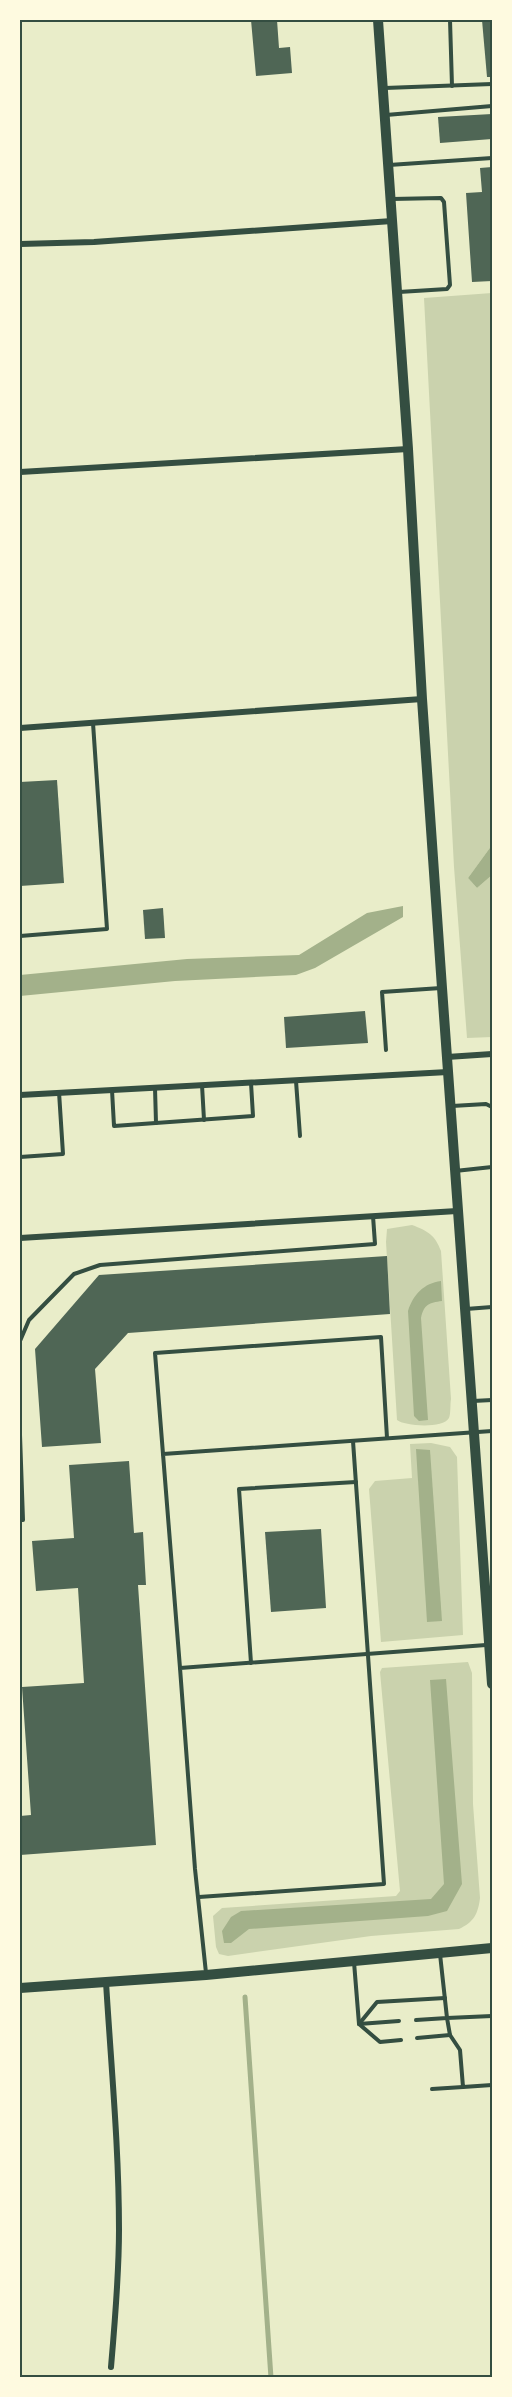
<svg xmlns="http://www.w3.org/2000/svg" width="512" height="2397" viewBox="0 0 512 2397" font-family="Commissioner,sans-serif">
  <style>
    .green { fill: #cad2ad }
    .water { fill: #a3b18a }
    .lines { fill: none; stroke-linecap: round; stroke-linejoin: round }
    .stream { stroke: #a3b18a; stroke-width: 5 }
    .building { fill: #4f6655 }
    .service { stroke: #344e41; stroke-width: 4 }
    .minor { stroke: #344e41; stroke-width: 6 }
    .secondary { stroke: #344e41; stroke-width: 10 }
    .neatline { fill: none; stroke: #344e41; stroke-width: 2 }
  </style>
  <rect width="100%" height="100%" fill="#e9edc9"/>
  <g class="green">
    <path d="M492 293V845L468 878 477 888 492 875V1037L467 1038 454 867 424 298Z"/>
    <path d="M412 1225C428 1231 435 1235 441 1251L451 1399C450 1404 451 1413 449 1418 443 1429 404 1426 397 1420L386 1242 387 1229Z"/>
    <path d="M431 1443 450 1447 457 1457 463 1635 381 1642 369 1489 375 1481 412 1478 410 1444Z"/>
    <path d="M468 1662 472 1673 473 1804 480 1898C478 1914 474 1922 459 1929L371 1936 228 1956 219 1954 216 1947 213 1916 222 1908 396 1896 400 1891 380 1672 382 1668Z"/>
  </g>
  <g class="water">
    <path d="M492 845V875L477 888 468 878Z"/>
    <path d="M403 906V917L315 968 296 975 175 981 20 996V975L187 959 299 955 367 913Z"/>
    <path d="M441 1281 442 1301C429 1303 424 1304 421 1318L428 1420 419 1421 414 1416 408 1311C413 1295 424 1283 441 1281Z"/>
    <path d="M416 1449 430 1450 442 1621 427 1622Z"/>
    <path d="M446 1679 462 1884 447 1911 428 1916 249 1929 231 1943H224L222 1931 231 1917 241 1911 431 1899 444 1884 430 1680Z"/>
  </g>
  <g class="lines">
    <path class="stream" d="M245 1997 271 2378"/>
  </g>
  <g class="building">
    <path d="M251 20H277L279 48 290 47 292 73 256 76Z"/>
    <path d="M482 20H492V77H487Z"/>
    <path d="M492 114V139L440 143 438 117Z"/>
    <path d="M492 167V281L472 282 466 193 482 192 480 168Z"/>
    <path d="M57 780 64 883 20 886V782Z"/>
    <path d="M163 908 165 938 145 939 143 910Z"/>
    <path d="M365 1011 368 1043 286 1048 284 1017Z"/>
    <path d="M387 1256 390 1314 128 1333 95 1369 101 1443 42 1447 35 1349 99 1275Z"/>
    <path d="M129 1461 134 1533 143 1532 146 1585H138L156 1845 20 1855V1816L31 1815 22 1687 84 1683 78 1588 36 1591 32 1541 74 1538 69 1465Z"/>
    <path d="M321 1529 326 1608 271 1612 265 1532Z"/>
  </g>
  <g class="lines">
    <g class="service">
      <path d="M450 20 452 86"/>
      <path d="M385 88 492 84"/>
      <path d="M386 115 492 106"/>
      <path d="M389 165 492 158"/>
      <path d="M392 199 441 198 444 202 450 285 447 289 399 292"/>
      <path d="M20 936 107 929 93 723"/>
      <path d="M386 1050 382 992 441 988"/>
      <path d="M296 1081 300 1136"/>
      <path d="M202 1085 204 1120"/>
      <path d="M155 1088 156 1123"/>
      <path d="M112 1090 114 1126 253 1116 251 1083"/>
      <path d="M452 1106 486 1104 492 1107"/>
      <path d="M20 1157 63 1154 59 1092"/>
      <path d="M455 1171 492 1167"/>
      <path d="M466 1309 492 1307"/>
      <path d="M20 1341 29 1320 74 1274 100 1265 375 1244 373 1216"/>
      <path d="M473 1401 492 1400"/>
      <path d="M20 1435 23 1520H20"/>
      <path d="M163 1454 155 1353 381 1337 387 1438"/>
      <path d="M251 1663 239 1489 356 1482"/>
      <path d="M180 1668 163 1454 492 1431"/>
      <path d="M199 1897 384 1884 353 1441"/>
      <path d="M354 1962 359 2024 399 2021"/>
      <path d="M206 1973 195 1869 180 1668 486 1645"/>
      <path d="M492 2016 447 2018 450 2035 460 2050 463 2087 492 2085"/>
      <path d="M416 2020 447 2018 440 1954"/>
      <path d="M417 2038 450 2035"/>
      <path d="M401 2040 380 2042 359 2024 377 2002 445 1998"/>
      <path d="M432 2089 463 2087"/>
    </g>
    <g class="minor">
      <path d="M20 244 94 242 392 221"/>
      <path d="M20 472 408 449"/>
      <path d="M20 728 422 699"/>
      <path d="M447 1057 492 1054"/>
      <path d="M20 1095 448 1072"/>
      <path d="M20 1238 457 1211"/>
      <path d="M106 1982C111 2065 119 2147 119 2230 119 2276 115 2321 111 2367"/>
    </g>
    <g class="secondary">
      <path d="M378 20 408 449 422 699 442 988 492 1684"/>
      <path d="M20 1988 206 1975 492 1948"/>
    </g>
  </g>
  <rect width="512" height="2397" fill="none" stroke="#fefae0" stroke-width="42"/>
  <rect x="21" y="21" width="470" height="2355" class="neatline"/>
</svg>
